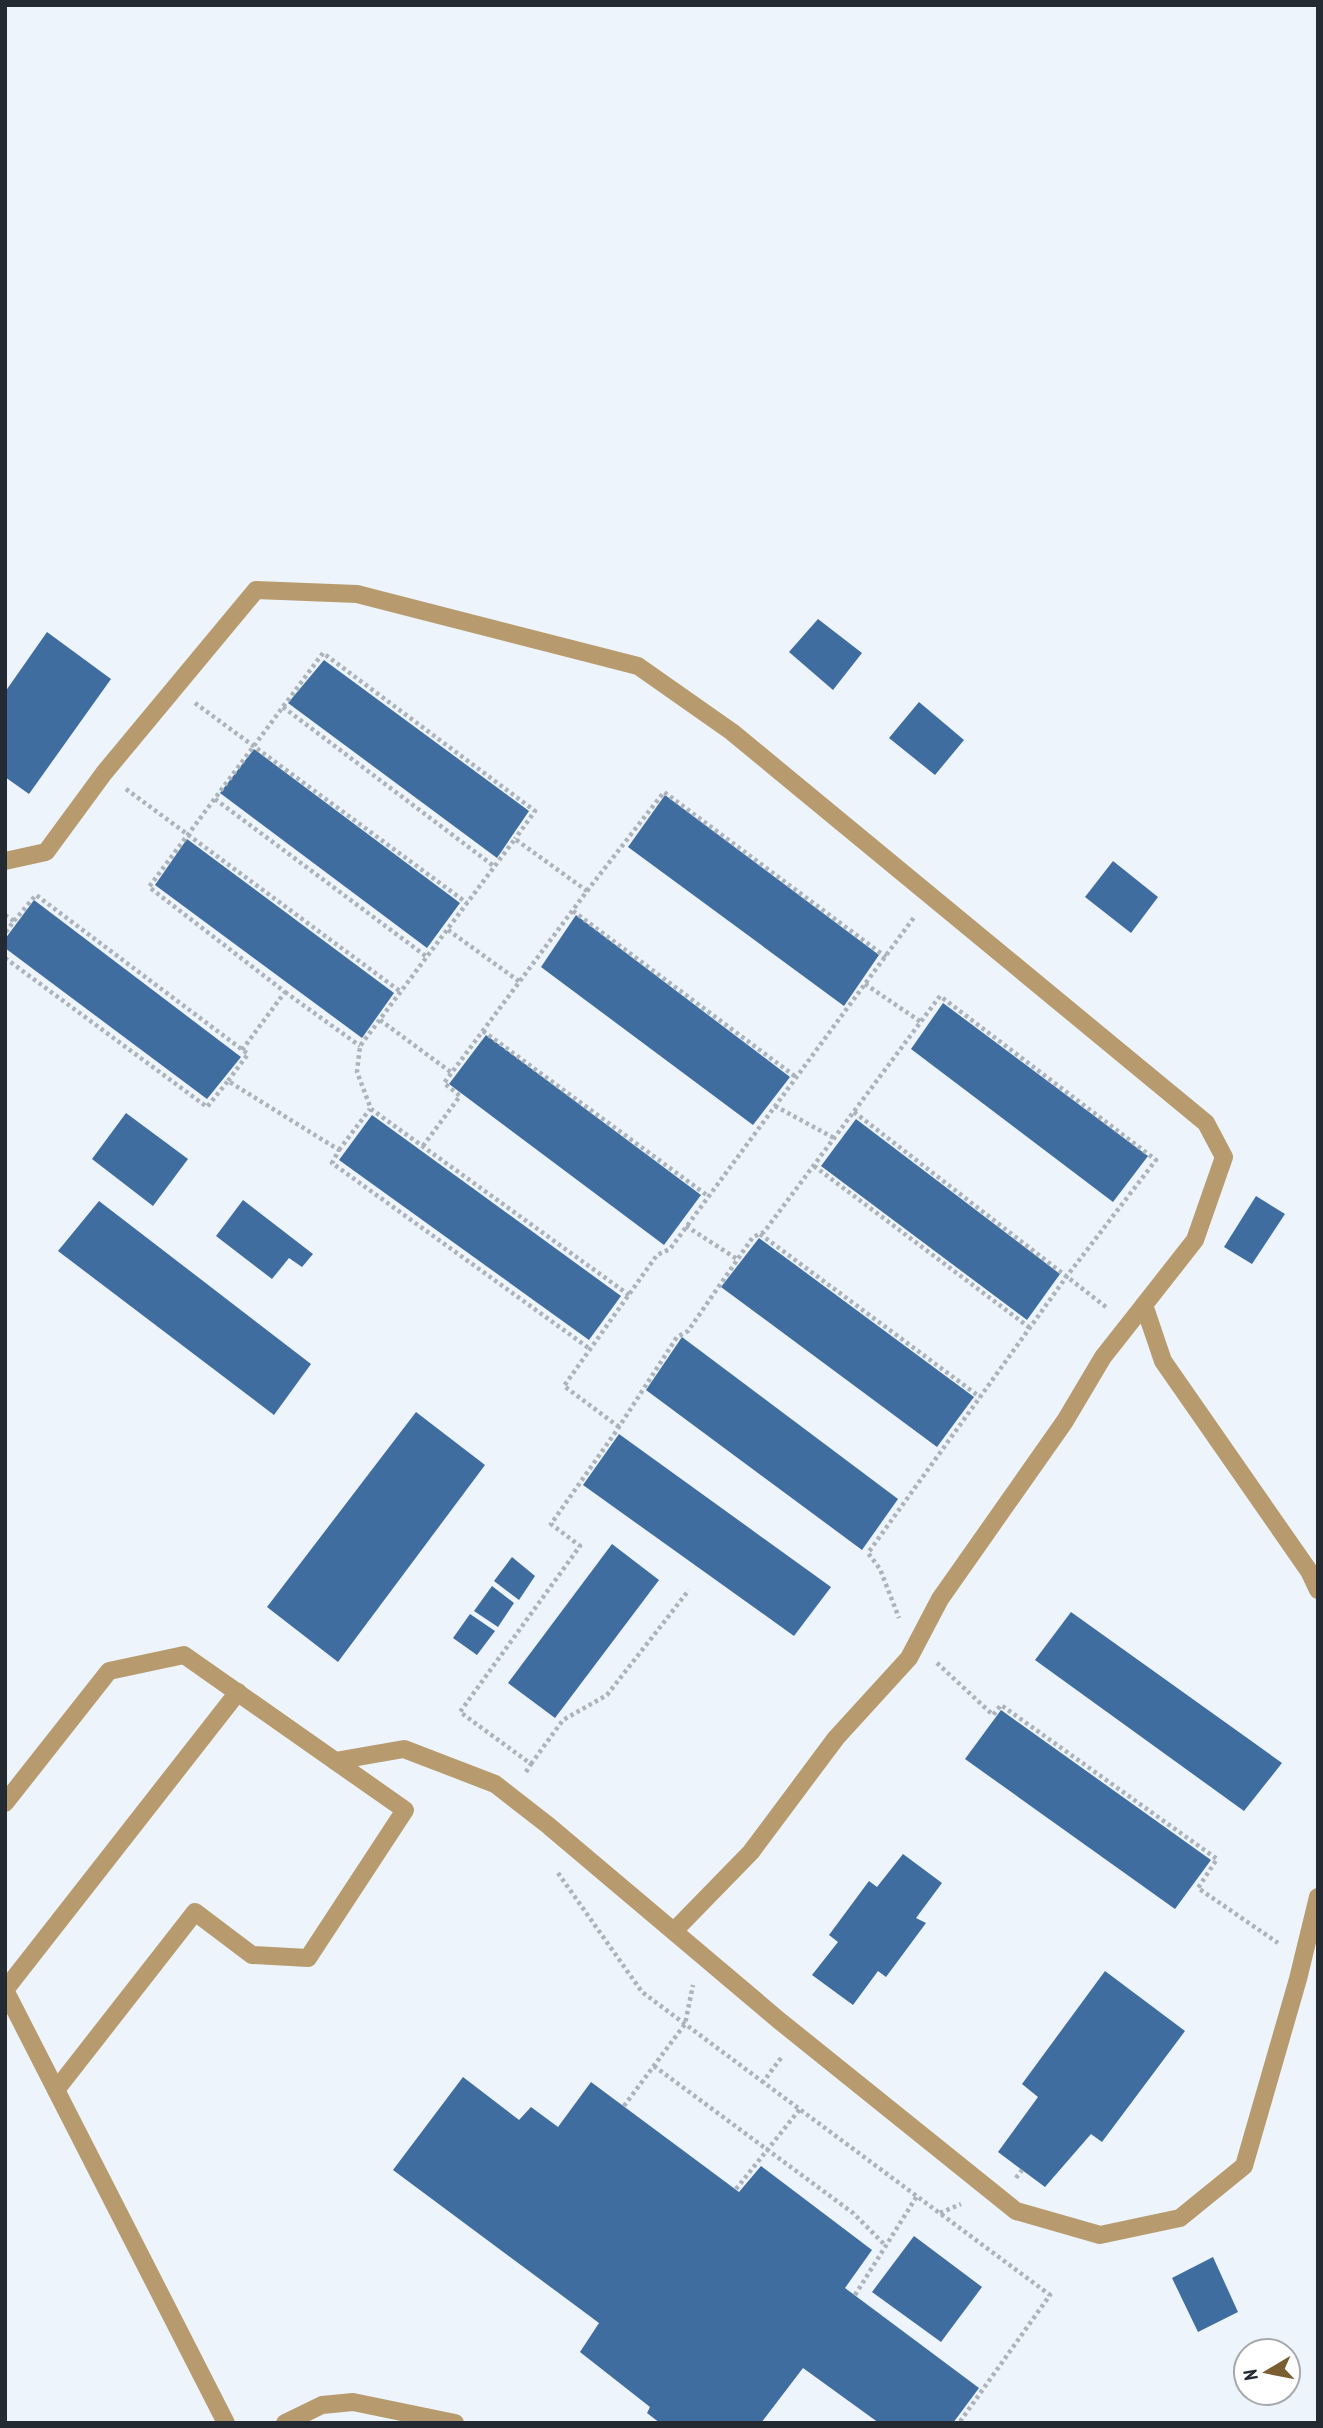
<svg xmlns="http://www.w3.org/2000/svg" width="1323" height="2428" viewBox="0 0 1323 2428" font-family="'PT Sans Narrow',sans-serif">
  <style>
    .building { fill: #406da0 }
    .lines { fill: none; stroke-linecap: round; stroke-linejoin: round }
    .path { stroke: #adb3ba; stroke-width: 4.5; stroke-dasharray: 3.5 3.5; stroke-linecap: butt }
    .minor { stroke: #b79b6e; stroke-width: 18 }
  </style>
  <rect width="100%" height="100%" fill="#edf4fb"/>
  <g class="building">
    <path d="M818 619 862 653 833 690 789 652Z"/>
    <path d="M47 632 111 679 29 794 5 777V692Z"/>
    <path d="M324 660 529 811 497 858 288 703Z"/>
    <path d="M919 702 964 740 935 775 889 738Z"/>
    <path d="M254 749 460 903 427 948 220 793Z"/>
    <path d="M665 795 879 955 844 1006 628 847Z"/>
    <path d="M187 839 394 993 362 1038 155 885Z"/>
    <path d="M1113 861 1158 897 1131 933 1085 897Z"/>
    <path d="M34 900 241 1057 207 1099 5 948V939Z"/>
    <path d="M576 915 790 1077 753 1125 541 967Z"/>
    <path d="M943 1003 1148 1156 1113 1202 911 1049Z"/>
    <path d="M486 1035 701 1195 664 1245 449 1084Z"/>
    <path d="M126 1113 188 1159 153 1206 92 1159Z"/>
    <path d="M372 1115 621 1296 589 1340 339 1160Z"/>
    <path d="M856 1119 1060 1274 1027 1320 821 1166Z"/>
    <path d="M1256 1196 1285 1214 1252 1264 1224 1247Z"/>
    <path d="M243 1200 313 1254 302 1267 289 1258 272 1279 216 1236Z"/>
    <path d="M99 1201 311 1364 274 1415 58 1251Z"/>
    <path d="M759 1238 974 1397 937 1447 721 1287Z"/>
    <path d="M682 1337 898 1499 862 1550 646 1390Z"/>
    <path d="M416 1412 485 1465 338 1662 267 1607Z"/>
    <path d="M619 1434 831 1587 794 1636 583 1485Z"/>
    <path d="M612 1544 659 1580 555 1718 508 1683Z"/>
    <path d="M512 1557 535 1576 519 1600 494 1581Z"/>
    <path d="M492 1586 514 1603 498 1627 474 1611Z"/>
    <path d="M1071 1612 1282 1763 1244 1811 1035 1660Z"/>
    <path d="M470 1614 495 1631 477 1655 453 1638Z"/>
    <path d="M1001 1710 1211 1860 1175 1909 965 1759Z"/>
    <path d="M903 1854 942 1883 916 1918 926 1923 886 1977 878 1971 853 2005 812 1975 838 1942 829 1935 869 1881 877 1887Z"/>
    <path d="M1105 1971 1185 2031 1102 2142 1091 2134 1045 2187 998 2152 1038 2097 1022 2084Z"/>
    <path d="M463 2077 519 2120 531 2107 558 2127 591 2082 739 2192 761 2166 872 2250 845 2288 979 2388 953 2423H879L803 2368 761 2423H660L647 2413 650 2407 580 2352 599 2323 393 2170Z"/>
    <path d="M914 2236 982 2287 941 2342 872 2292Z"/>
    <path d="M1213 2257 1238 2312 1198 2332 1172 2278Z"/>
  </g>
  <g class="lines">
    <g class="path">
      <path d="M195 703 467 903"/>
      <path d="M283 707 495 867"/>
      <path d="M126 789 401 992"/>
      <path d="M215 799 427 957"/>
      <path d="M587 891 664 792 886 957"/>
      <path d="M573 911 796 1077"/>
      <path d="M5 915 14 921 5 933"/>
      <path d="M14 921 36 895 248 1054 228 1081"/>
      <path d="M448 930 520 982"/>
      <path d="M5 958 207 1107 228 1081 339 1150 332 1163 590 1349"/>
      <path d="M865 984 921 1022"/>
      <path d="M285 992 360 1046"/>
      <path d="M380 1020 452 1073"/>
      <path d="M483 1031 708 1196"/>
      <path d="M242 1050 285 992 149 887 323 653 535 811 515 839"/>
      <path d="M775 1106 834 1138"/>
      <path d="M854 1112 1106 1307"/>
      <path d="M423 1146 460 1096 444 1083 587 891 515 839 360 1046 357 1072 371 1109 629 1295"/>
      <path d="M339 1150 370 1109"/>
      <path d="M814 1166 1030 1328"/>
      <path d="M686 1226 737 1259"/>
      <path d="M760 1234 980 1397"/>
      <path d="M619 1427 564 1386 657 1255 670 1249 915 916"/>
      <path d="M937 1663 993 1715 1001 1705 1217 1859 1198 1888 1278 1943"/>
      <path d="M531 1764 563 1720 607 1695 689 1590"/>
      <path d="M526 1772 531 1764 460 1712 580 1546 551 1524 617 1430 677 1337 688 1331 753 1237 764 1232 940 996 1156 1160 1067 1276 868 1553 880 1569 899 1618"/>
      <path d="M558 1873 642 1992 763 2082"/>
      <path d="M781 2058 763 2082 1050 2295 959 2423"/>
      <path d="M654 2066 853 2213 886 2246"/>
      <path d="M624 2106 685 2024 693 1985"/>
      <path d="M1016 2178 1022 2170"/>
      <path d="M736 2189 800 2109"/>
      <path d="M940 2213 961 2204"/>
      <path d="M855 2295 917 2196"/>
      <path d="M953 2422 954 2423"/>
    </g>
    <g class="minor">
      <path d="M5 861 46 852 104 773 256 590 357 594 638 666 732 732 1206 1123 1224 1157 1195 1240 1144 1305 1163 1361 1309 1571 1318 1590"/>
      <path d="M335 1761 404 1749 495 1784 549 1826 781 2022 1016 2211 1100 2235 1180 2218 1244 2166 1298 1979 1318 1897"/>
      <path d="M5 1803 109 1671 184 1655 405 1810 308 1958 252 1955 195 1912 56 2090"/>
      <path d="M674 1931 751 1852 836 1738 909 1658 940 1599 1065 1421 1103 1357 1144 1305"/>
      <path d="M5 1990 226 2423"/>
      <path d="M5 1990 238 1692"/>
      <path d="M285 2423 322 2405 353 2402 455 2423"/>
    </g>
  </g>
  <rect width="1323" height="2428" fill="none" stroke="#242a31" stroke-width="14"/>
  <g transform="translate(1267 2372) rotate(260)"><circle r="33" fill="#ffffff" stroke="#a7aaad" stroke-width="2"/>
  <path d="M0-5L12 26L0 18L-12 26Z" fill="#7a5e31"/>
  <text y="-10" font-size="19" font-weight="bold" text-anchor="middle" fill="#242a31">N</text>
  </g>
</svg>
